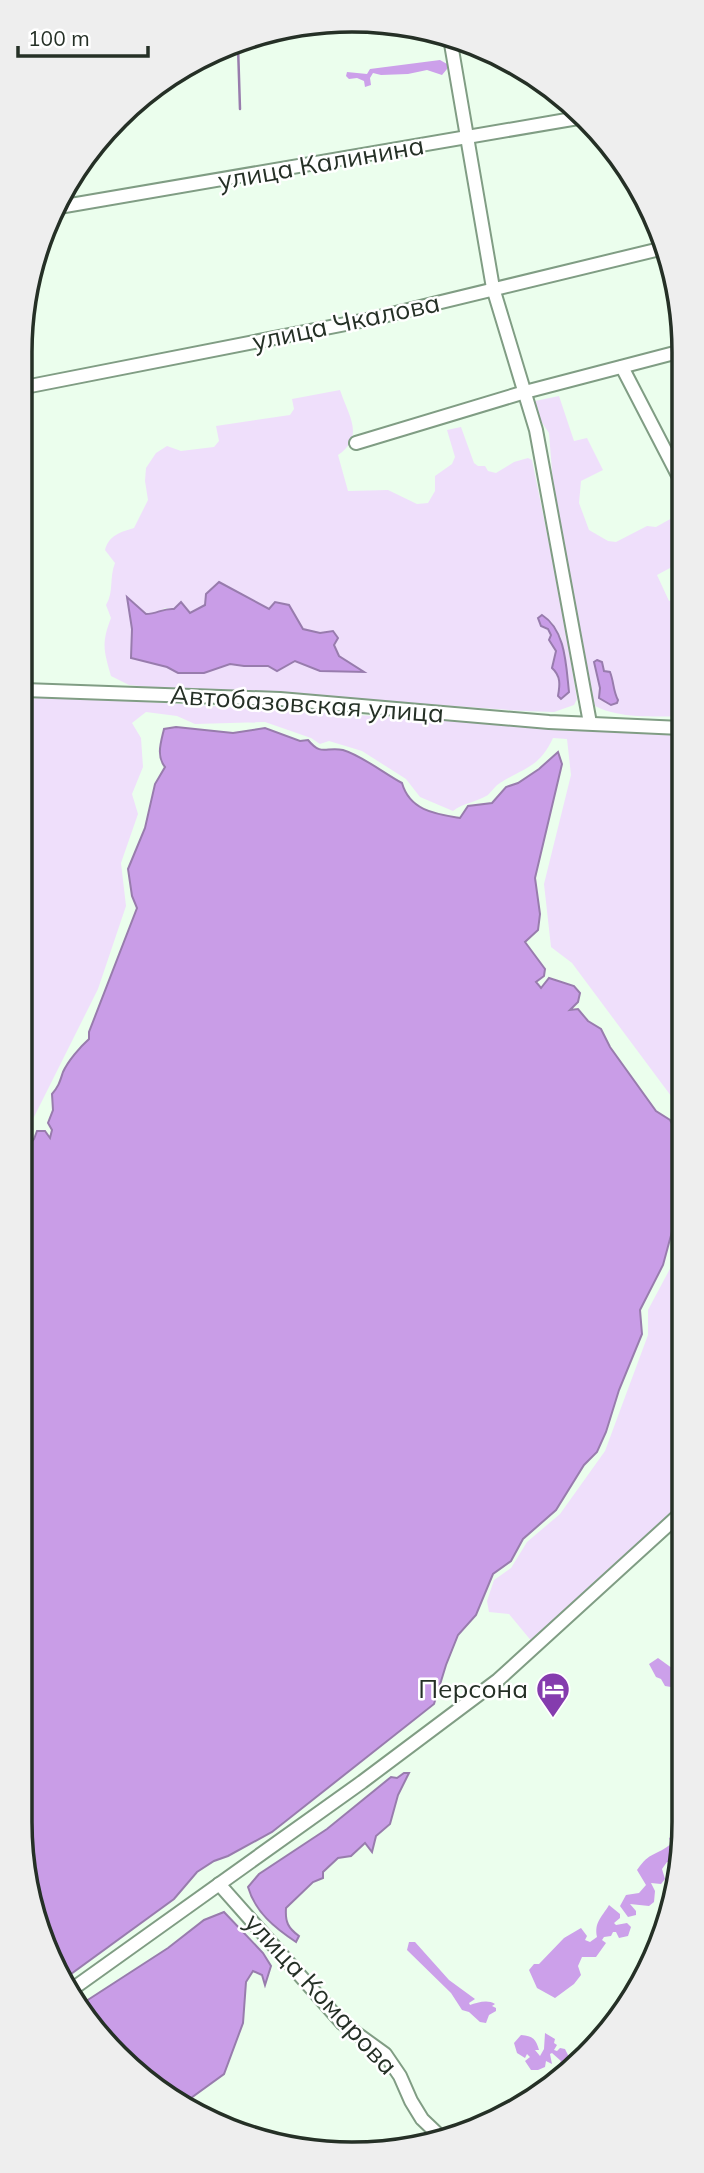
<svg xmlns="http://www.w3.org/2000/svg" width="704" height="2173" viewBox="0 0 704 2173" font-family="Mulish,sans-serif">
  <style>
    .green { fill: #efdffb; fill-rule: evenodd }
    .forest { fill: #cca0ea }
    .water { fill: #c99de7; stroke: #987cad; stroke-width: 2 }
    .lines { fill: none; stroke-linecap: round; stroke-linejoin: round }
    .stream { stroke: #987cad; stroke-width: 2.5 }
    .minor-casing { stroke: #809d84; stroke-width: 16 }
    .minor { stroke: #fff; stroke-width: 12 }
    .labels { text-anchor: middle; stroke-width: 5; stroke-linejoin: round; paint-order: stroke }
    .street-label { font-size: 26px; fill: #253026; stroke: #fff }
    .poi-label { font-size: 26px; fill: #253026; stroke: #fff; text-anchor: end }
    .rim { fill: none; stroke: #253026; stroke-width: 3.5 }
  </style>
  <rect width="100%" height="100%" fill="#ebfeed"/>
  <g class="green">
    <path d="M340 390C349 417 365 436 338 455L348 491 388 490 417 504 428 503 435 491V476L452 464 455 457 447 430 461 427 474 463 478 466H485L488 471 496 473 514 462 528 458 532 460 559 592 577 699 574 705 554 712 524 711 291 695 170 689 129 685 111 676C104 651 101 644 111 618L106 605C114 592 109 578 115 563L105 550C109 535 121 532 134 528L148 500 145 481 146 468 156 453 167 446 181 451 214 447 219 441 216 426 290 415 294 409 292 399ZM219 582 303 629 320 633 334 645 339 656 363 671H320L295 661 268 666H244L230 664 204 673H178L167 667 131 658 132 629 127 598 146 614H155L165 608 190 613 205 605ZM551 621 561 637 569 692 560 688V682L552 663 556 651 549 640 551 635 548 629Z"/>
    <path d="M559 396 574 441 587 438 603 470 581 481 579 503 589 530 608 541 616 542 647 526 656 527 681 513V562L657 575 669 601 681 595V634L679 637 681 643V717C652 716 621 719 595 706L589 686 553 484 549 433 534 411 535 401Z"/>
    <path d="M50 696 681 735 680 1108 572 963 551 947 544 884 571 775 567 739 553 738C539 768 525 767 500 783 495 786 492 791 488 795 477 802 463 803 453 811L420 797 406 779 362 751 329 741 320 744 311 738 265 722 195 724 177 716 146 712 132 723 141 738 143 767 132 794 138 814 121 863 126 906 98 989 22 1141 24 708 31 699Z"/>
    <path d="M680 1237 679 1509 533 1643 509 1614 489 1612 487 1601 494 1580 511 1568 527 1542 560 1514 605 1451 648 1335V1310L673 1263Z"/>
  </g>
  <g class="forest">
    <path d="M440 60 447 64V69L442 75 427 70 408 74 381 75 373 73 370 78 371 85 365 87 364 81 357 78 349 79 346 76 347 72 367 74 370 69Z"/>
    <path d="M658 1658 676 1671 673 1679 679 1677V1703L671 1687 665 1686 661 1679 656 1677 649 1664Z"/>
    <path d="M677 1834 678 1860 676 1859 673 1862H667L662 1869 665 1879 661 1884 651 1883 655 1891 654 1902 649 1906 630 1904 636 1911V1915L628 1917 620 1906 626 1895 639 1893 646 1885 637 1870C650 1851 656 1856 671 1844L669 1838Z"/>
    <path d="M609 1905 620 1914V1918L614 1923 616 1925 627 1923 631 1927 628 1936 619 1938 616 1932H613L611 1936 604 1937 602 1940 606 1943 596 1957H582L578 1966 581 1975 574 1984 555 1998 537 1988 529 1970 534 1964H539L564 1938 581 1928 587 1936 585 1940 590 1942 597 1937C594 1922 602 1917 609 1905Z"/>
    <path d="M409 1942H415L449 1980 475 1999 469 2003 470 2005C477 2003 487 1999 495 2004L492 2006 496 2008V2011L489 2015 486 2023 480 2022 469 2012 462 2010 451 1993 407 1950Z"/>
    <path d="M641 1976 629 2006 593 2041 590 2035 604 2023 609 2010 631 1992 634 1981Z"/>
    <path d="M545 2033 555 2039 554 2043 557 2045 554 2050 557 2051 560 2048 565 2049 571 2061 568 2065 564 2063 567 2068 560 2075 556 2069 561 2061 552 2053 550 2054 552 2064 546 2061 545 2067 538 2070H531L525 2061 530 2057 527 2054 525 2058 517 2053 514 2043 521 2035C533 2036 536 2039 539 2050H535L540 2056 544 2049Z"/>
  </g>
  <g class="water">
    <path d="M219 582 269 609 275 602 289 605 303 629 320 633 333 631 338 638 334 645 339 656 364 672 320 671 295 661 277 671 268 666H244L230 664 204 673H178L167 667 131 658 132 629 127 597 146 614C157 614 163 608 174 609L181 602 190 613 205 605 206 594Z"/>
    <path d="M542 615C566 630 566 666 569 692L561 699 558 696C560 685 561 676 552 668L556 651 549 640 551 635 548 629 541 626 538 618Z"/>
    <path d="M597 660 602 662 604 671 610 672C614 682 613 691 618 700L617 703 611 705 599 698 600 688 594 662Z"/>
    <path d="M176 727 233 733 265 728 300 741 308 740C322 757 326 746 343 750 361 755 385 774 402 783 410 811 436 814 460 818L468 806 492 803 506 787 518 783 539 769 558 752 562 764 535 878 540 914 538 930 525 942 545 969 544 976 536 982 541 988 549 978 574 986 580 993 578 1002 570 1010 578 1009 588 1021 601 1029 610 1047 656 1111 670 1120 680 1138V1202L663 1265 640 1310 642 1334 619 1390 606 1432 597 1452 584 1465 556 1510 523 1539 511 1561 493 1574 476 1615 458 1635 446 1665 434 1704 272 1832 228 1856 214 1861 197 1872 174 1899 64 1979 44 1948 19 1821 22 1165 24 1151 34 1139 37 1131H45L50 1138 52 1130 48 1123 53 1110 52 1094C59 1086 60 1081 63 1072 68 1061 80 1047 89 1039V1032L137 908 132 896 128 869 145 828 155 784 165 767C156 756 161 742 164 729Z"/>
    <path d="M404 1773H409L398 1795 390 1824 376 1836 372 1852 365 1843 351 1856 338 1858 323 1872V1878L313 1882 286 1908C285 1922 288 1928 299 1936L296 1942C275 1928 255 1912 248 1887L259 1874 327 1829 391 1777 397 1778Z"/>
    <path d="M224 1912 263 1953 271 1966 265 1985 262 1975 253 1971 246 1982 243 2023 224 2074 184 2103 102 2041 80 2005 168 1948 204 1920Z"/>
  </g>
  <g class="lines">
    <path class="stream" d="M238 46 240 109"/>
    <g class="minor-casing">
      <g id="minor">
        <path d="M450 38 493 288 536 430 590 723"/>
        <path d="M59 207 584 117"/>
        <path d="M622 367 681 481"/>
        <path d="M25 387 371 319 664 248"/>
        <path d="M356 443 525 392 682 351"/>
        <path d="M24 690 280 699 549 722 681 728"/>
        <path d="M219 1884 342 2023 385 2054 400 2076 411 2101 422 2119 444 2140"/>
        <path d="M71 1990 362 1782 498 1680 679 1515"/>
      </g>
    </g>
    <use href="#minor" class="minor"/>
  </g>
  <defs>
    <g id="hotel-pin" transform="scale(1.75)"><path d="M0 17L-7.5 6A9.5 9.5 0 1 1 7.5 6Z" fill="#853cae" stroke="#fff"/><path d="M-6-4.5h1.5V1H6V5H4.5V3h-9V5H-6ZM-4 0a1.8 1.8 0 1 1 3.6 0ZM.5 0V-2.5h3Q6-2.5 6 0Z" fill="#fff"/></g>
  </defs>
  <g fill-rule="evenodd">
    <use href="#hotel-pin" x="553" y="1689"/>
  </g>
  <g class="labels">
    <g class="street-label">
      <text transform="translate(321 163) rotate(-10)" y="9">улица Калинина</text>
      <text transform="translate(346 322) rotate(-12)" y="9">улица Чкалова</text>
      <text transform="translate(307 704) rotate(4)" y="9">Автобазовская улица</text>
      <text transform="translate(321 1994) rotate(47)" y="9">улица Комарова</text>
    </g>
    <g class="poi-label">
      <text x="528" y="1698">Персона</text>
    </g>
  </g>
  <path d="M0 0H704V2173H0ZM352 32H352A320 320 0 0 1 672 352V1822A320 320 0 0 1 352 2142H352A320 320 0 0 1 32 1822V352A320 320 0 0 1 352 32Z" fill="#eee" fill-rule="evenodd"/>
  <path class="rim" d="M352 32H352A320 320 0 0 1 672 352V1822A320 320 0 0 1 352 2142H352A320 320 0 0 1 32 1822V352A320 320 0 0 1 352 32Z"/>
  <path d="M18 46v10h130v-10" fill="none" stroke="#253026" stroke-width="3.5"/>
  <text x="28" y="46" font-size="21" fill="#253026" stroke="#ffffff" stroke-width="5" paint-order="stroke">100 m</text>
</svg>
